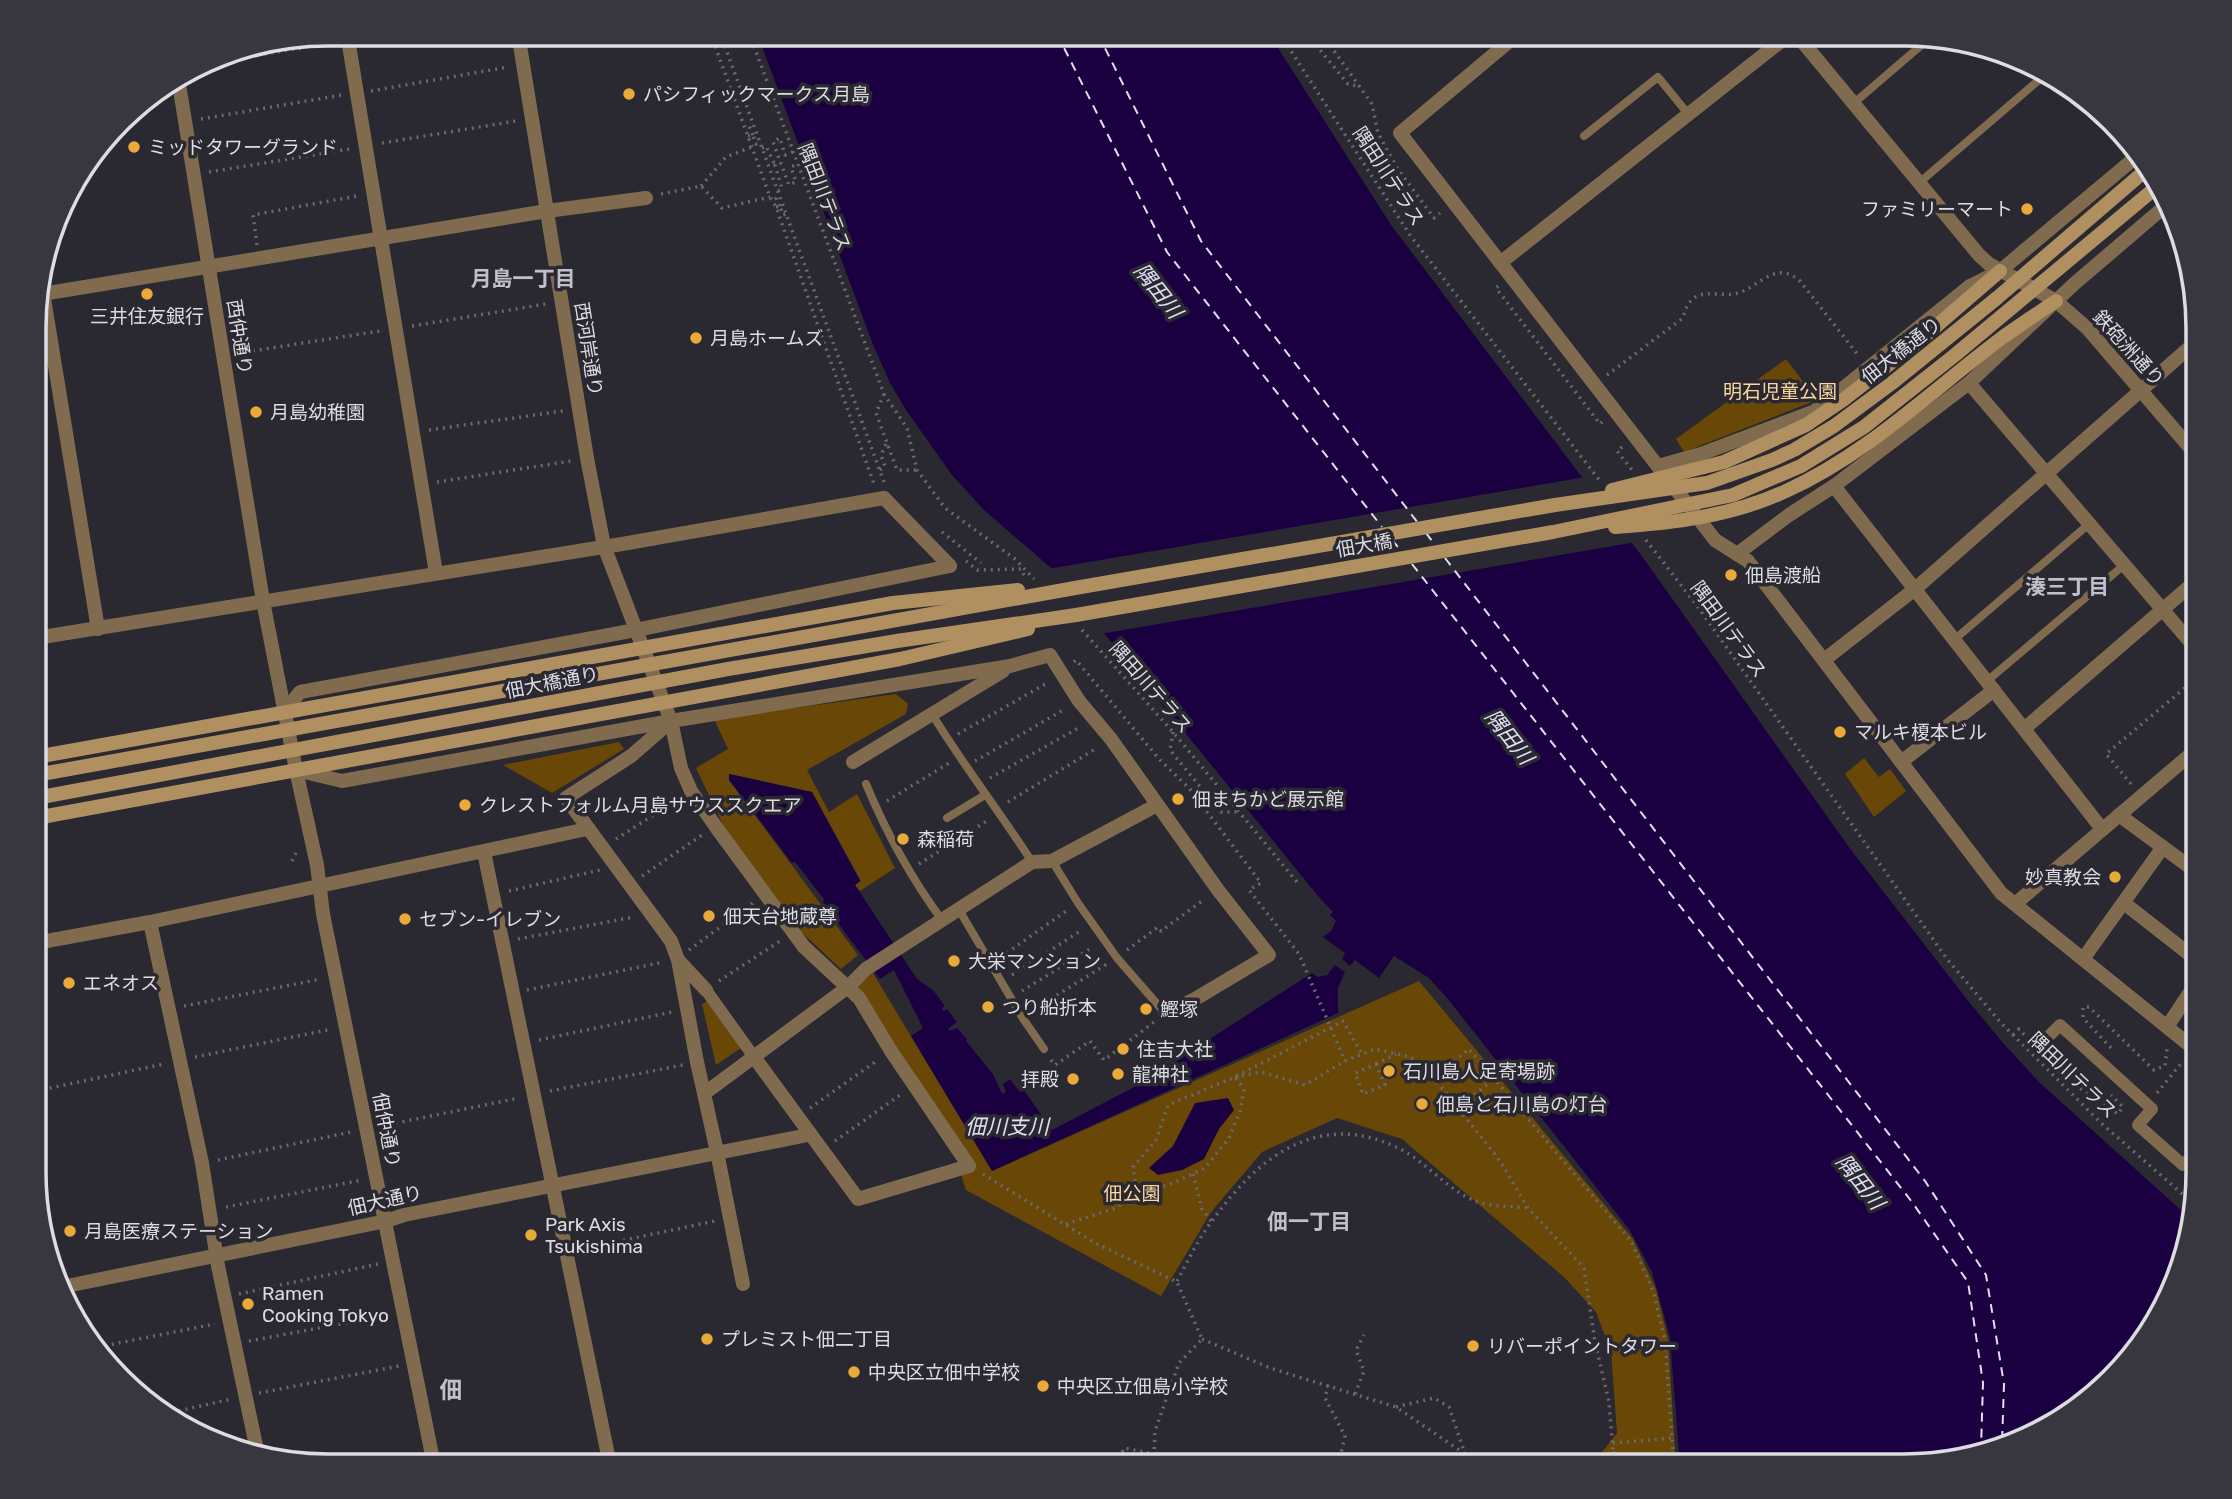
<svg xmlns="http://www.w3.org/2000/svg" width="2232" height="1499" viewBox="0 0 2232 1499" font-family="Rubik,'Noto Sans JP',sans-serif">
  <style>
    .green { fill: #694706 }
    .water { fill: #1b0041 }
    .pier { fill: #2a2931 }
    .lines { fill: none; stroke-linecap: round; stroke-linejoin: round }
    .ferry { stroke: #e2dff4; stroke-width: 2; stroke-dasharray: 9 7; stroke-linecap: butt }
    .path { stroke: #6a6970; stroke-width: 3.5; stroke-dasharray: 2 5; stroke-linecap: butt }
    .service { stroke: #806b4e; stroke-width: 8 }
    .pedestrian { stroke: #806b4e; stroke-width: 12 }
    .minor { stroke: #806b4e; stroke-width: 14 }
    .tertiary { stroke: #806b4e; stroke-width: 14 }
    .secondary { stroke: #b09060; stroke-width: 14 }
    .poi-dot { fill: #eaaa39; stroke: #2a2931; stroke-width: 2.5 }
    .labels { text-anchor: middle; stroke-width: 7; stroke-linejoin: round; paint-order: stroke }
    .poi-label { font-size: 19px; fill: #dddce2; stroke: #2a2931; text-anchor: start }
    .street-label { font-size: 19px; fill: #dddce2; stroke: #2a2931 }
    .park-label { font-size: 19px; fill: #fed79e; stroke: #2a2931 }
    .neighbourhood-label { font-size: 21px; font-weight: bold; fill: #c1bfca; stroke: #2a2931 }
    .water-label { font-size: 21px; font-style: italic; fill: #e2dff4; stroke: #2a2931 }
    .quarter-label { font-size: 23px; font-weight: bold; fill: #c1bfca; stroke: #2a2931 }
    .rim { fill: none; stroke: #dddce2; stroke-width: 3.5 }
  </style>
  <rect width="100%" height="100%" fill="#2a2931"/>
  <g class="green">
    <path d="M1786 359 1817 400 1684 452 1676 439Z"/>
    <path d="M896 694 908 704 906 714 807 770 829 812 857 794 895 868 860 891 855 885 861 881 812 792 729 774V780L858 955 841 969 797 928 723 825 696 768 728 749 714 719Z"/>
    <path d="M619 742 624 749 552 793 503 765Z"/>
    <path d="M1864 758 1879 777 1890 769 1906 791 1874 817 1845 774Z"/>
    <path d="M873 973 992 1171 1419 981 1633 1239 1656 1289 1668 1339 1676 1466H1591L1617 1433 1611 1352 1596 1312 1564 1277 1402 1139 1337 1118 1262 1152 1211 1212 1161 1296 966 1190 959 1169 971 1166 854 989Z"/>
    <path d="M708 1001 741 1048 716 1065 702 1004Z"/>
  </g>
  <g class="water">
    <path d="M757 33 1269 34 1391 225 1644 559 1851 850 1969 1002 2004 1044 2040 1083 2192 1220 2183 1267 2138 1350 2035 1435 1905 1466H1680L1670 1337 1652 1272 1629 1229 1447 998 1429 978 1394 956 1379 978 1355 960 1350 966 1342 959 1345 953 1323 937 1331 931 1336 921 1330 915 1333 912 1318 896 1051 568 984 510 952 475 906 410 890 383 872 342Z"/>
    <path d="M729 774 812 792 860 881 855 885 917 979 933 990 945 1006 942 1008 943 1011 947 1009 957 1022 948 1029 949 1031 957 1028 967 1039 966 1041 993 1074 1002 1094 1006 1092 1003 1084 1010 1079 1020 1092 1023 1089 1052 1130 1140 1084 1312 973 1318 977 1327 975 1335 965 1345 972 1338 988V1013L992 1171 911 1036 923 1028 894 970 880 979 823 903 824 899 795 862 792 863 729 780Z"/>
    <path d="M1228 1098 1234 1110 1219 1129 1204 1159 1182 1170 1158 1175 1149 1168 1173 1146 1195 1103Z"/>
  </g>
  <path class="pier" d="M1586 477 1636 542 1100 634 1048 569Z"/>
  <g class="lines">
    <g class="ferry">
      <path d="M1057 34 1167 252 1382 527"/>
      <path d="M1098 34 1201 241 1418 523"/>
      <path d="M1426 533 1435 545"/>
      <path d="M1392 540 1402 552"/>
      <path d="M1445 558 1925 1181 1986 1275 2004 1384 2002 1443"/>
      <path d="M1412 564 1912 1202 1968 1282 1983 1383 1981 1448"/>
    </g>
    <g class="path">
      <path d="M716 33 714 43 770 197 776 207 874 484"/>
      <path d="M720 33 884 482"/>
      <path d="M749 33 884 394 907 428 917 470 945 508 1015 559 1034 579"/>
      <path d="M1280 34 1410 235 1600 481"/>
      <path d="M1307 34 1348 84 1358 86"/>
      <path d="M1322 34 1372 104 1378 133 1397 168 1434 218 1440 213"/>
      <path d="M364 38 393 33"/>
      <path d="M202 64 333 43"/>
      <path d="M371 91 508 67"/>
      <path d="M201 119 342 95"/>
      <path d="M753 135 749 126 753 124"/>
      <path d="M748 136 753 135 756 144 760 142"/>
      <path d="M382 143 516 121"/>
      <path d="M762 148 766 146 775 165"/>
      <path d="M793 152 785 155 780 138 773 142 789 185 796 182 791 167 798 164"/>
      <path d="M209 172 350 149"/>
      <path d="M701 186 726 157 752 147"/>
      <path d="M778 191 782 189 775 165 781 163"/>
      <path d="M661 194 701 186 722 208 770 197"/>
      <path d="M780 206 776 198 780 196"/>
      <path d="M776 207 780 206 783 215 787 214"/>
      <path d="M257 245 253 215 357 196"/>
      <path d="M1498 286 1496 288 1600 424 1603 421"/>
      <path d="M412 326 546 304"/>
      <path d="M239 353 380 331"/>
      <path d="M1607 375 1683 318C1692 279 1721 301 1741 292 1763 283 1776 261 1800 281L1858 355"/>
      <path d="M884 394 876 413 897 470H917"/>
      <path d="M429 430 563 411"/>
      <path d="M1622 447 1617 451 1632 470"/>
      <path d="M880 470 885 466 881 455 886 444"/>
      <path d="M437 482 571 461"/>
      <path d="M942 532 981 563"/>
      <path d="M1646 540 1698 607 1947 959 2001 1023 2101 1123 2195 1205"/>
      <path d="M966 561 977 570 1021 569 1024 575"/>
      <path d="M1082 630 1173 732 1297 882"/>
      <path d="M1074 662 1076 660 1160 760 1189 788 1261 883 1249 890 1299 954 1345 1061"/>
      <path d="M1173 732 1170 750 1221 812H1239"/>
      <path d="M958 734 1049 682"/>
      <path d="M975 761 1065 709"/>
      <path d="M990 778 1080 727"/>
      <path d="M2131 784 2106 754 2198 677"/>
      <path d="M887 801 949 763"/>
      <path d="M1008 802 1097 748"/>
      <path d="M616 839 677 800"/>
      <path d="M292 861 296 853"/>
      <path d="M919 864 990 819"/>
      <path d="M642 876 702 835"/>
      <path d="M509 891 600 870"/>
      <path d="M518 939 634 917"/>
      <path d="M689 950 753 903"/>
      <path d="M1127 950 1158 927 1161 931 1205 899"/>
      <path d="M1001 957 1069 909"/>
      <path d="M1012 975 1082 930"/>
      <path d="M719 981 780 941"/>
      <path d="M527 990 664 962"/>
      <path d="M1022 991 1093 947"/>
      <path d="M184 1006 321 979"/>
      <path d="M1033 1010 1107 964"/>
      <path d="M2013 1035 2019 1029 2030 1041"/>
      <path d="M539 1040 672 1012"/>
      <path d="M2111 1048 2083 1018V1007H2089L2154 1070 2165 1066 2167 1049"/>
      <path d="M2044 1056 2063 1077 2118 1114 2123 1107 2111 1095"/>
      <path d="M195 1057 332 1029"/>
      <path d="M1051 1060 1055 1065 1090 1041 1104 1060 1154 1022"/>
      <path d="M1376 1064 1385 1085 1363 1094 1355 1073Z"/>
      <path d="M1376 1064 1396 1054"/>
      <path d="M1235 1077 1262 1072 1305 1085 1345 1061 1375 1049 1411 1057 1443 1089 1500 1161 1528 1208 1584 1268 1595 1342 1609 1402 1613 1452 1599 1461 1597 1466"/>
      <path d="M1432 1079 1469 1049 1631 1241 1653 1291 1665 1340 1674 1466"/>
      <path d="M36 1091 164 1064"/>
      <path d="M550 1091 683 1065"/>
      <path d="M2157 1093 2183 1061"/>
      <path d="M810 1108 878 1060"/>
      <path d="M1458 1108 1495 1078"/>
      <path d="M382 1126 519 1098"/>
      <path d="M835 1141 903 1093"/>
      <path d="M218 1160 351 1132"/>
      <path d="M983 1174 1095 1243 1177 1282 1202 1339 1179 1363 1155 1431 1154 1454 1180 1465"/>
      <path d="M1193 1174 1202 1209 1211 1221"/>
      <path d="M1137 1195 1133 1167 1156 1140 1168 1105 1235 1077 1343 1021 1362 1054"/>
      <path d="M226 1207 362 1180"/>
      <path d="M1066 1224 1113 1209 1137 1195 1173 1183 1205 1168 1229 1138 1240 1111 1244 1089 1235 1077"/>
      <path d="M582 1249 715 1221"/>
      <path d="M1177 1281C1188 1261 1198 1239 1212 1221 1257 1158 1317 1110 1396 1147 1425 1160 1446 1189 1475 1201 1490 1207 1512 1206 1528 1208"/>
      <path d="M239 1294 378 1264"/>
      <path d="M1202 1339 1270 1368 1396 1407 1465 1454 1477 1466"/>
      <path d="M249 1341 389 1315"/>
      <path d="M98 1347 215 1324"/>
      <path d="M1328 1385 1325 1398 1345 1436 1341 1453 1361 1466"/>
      <path d="M259 1393 399 1366"/>
      <path d="M1355 1394 1364 1371 1356 1350 1364 1335"/>
      <path d="M1396 1407 1434 1398 1449 1407 1465 1454"/>
      <path d="M165 1414 231 1399"/>
      <path d="M1613 1443 1672 1438"/>
      <path d="M1613 1452 1627 1459 1631 1466"/>
      <path d="M1341 1453 1344 1466"/>
      <path d="M1117 1465 1124 1448 1154 1454"/>
    </g>
    <g class="service">
      <path d="M1854 103 1932 36"/>
      <path d="M1584 136 1658 77 1689 115"/>
      <path d="M1920 182 2046 74"/>
      <path d="M1955 639 2089 524"/>
      <path d="M1987 681 2124 565"/>
      <path d="M932 714C963 765 1000 812 1032 862"/>
      <path d="M866 784C886 832 911 878 942 920"/>
      <path d="M947 818 985 795"/>
      <path d="M1052 861 1078 903 1117 958 1165 1013"/>
      <path d="M958 908 1022 1017 1044 1049"/>
    </g>
    <g class="pedestrian">
      <path d="M706 990 754 1057"/>
      <path d="M2043 1042 2060 1025 2152 1109 2138 1125 2183 1165 2198 1149"/>
    </g>
    <g class="minor">
      <path d="M347 33 436 573"/>
      <path d="M178 78 263 601"/>
      <path d="M2170 202 2074 284 1969 383 1834 486 1789 515 1737 554 1748 561 2001 893 2198 1052"/>
      <path d="M1500 263 1790 34"/>
      <path d="M40 274 98 629"/>
      <path d="M36 295 547 211 646 198"/>
      <path d="M1969 383 2198 651"/>
      <path d="M1658 466 1701 454 1815 411 1970 286 2000 271 2136 157"/>
      <path d="M1834 486 2102 829"/>
      <path d="M884 498 950 566"/>
      <path d="M1824 660 1915 589 2198 340"/>
      <path d="M285 711 300 692 636 630 950 566"/>
      <path d="M670 722 631 756 566 798 671 941 678 960 697 1062"/>
      <path d="M2024 729 2198 579"/>
      <path d="M853 762 1003 671"/>
      <path d="M1901 762 1994 690"/>
      <path d="M296 770 342 781 671 721 1010 666 1050 655 1079 701 1111 739 1218 890 1269 955 1195 999 1165 1013"/>
      <path d="M2119 815 2198 873"/>
      <path d="M484 852 610 1465"/>
      <path d="M2124 903 2198 961"/>
      <path d="M2015 904 2198 748"/>
      <path d="M150 922 202 1163 218 1266 258 1455"/>
      <path d="M2083 959 2163 847"/>
      <path d="M679 961 706 990"/>
      <path d="M2167 1027 2198 980"/>
      <path d="M754 1057 858 1199 969 1166"/>
      <path d="M717 1152 743 1284"/>
    </g>
    <g class="tertiary">
      <path d="M518 33 587 458 604 546 671 721 681 768 691 791 716 827 804 947 859 998 891 1051 969 1166"/>
      <path d="M1518 34 1400 133 1715 540 1737 554"/>
      <path d="M1796 34 1979 255 1989 264 2056 301 2087 328 2198 457"/>
      <path d="M263 601 296 770 317 865 323 914 434 1465"/>
      <path d="M36 638 622 544 884 498"/>
      <path d="M36 943 150 922 587 829"/>
      <path d="M697 1062 717 1152"/>
      <path d="M705 1093 848 987 866 969 1032 862 1052 861 1157 805"/>
      <path d="M62 1287 386 1221 404 1215 808 1135"/>
    </g>
    <g class="secondary">
      <path d="M1612 490 1724 462 1806 425 1843 400 1919 341 2000 271"/>
      <path d="M1615 527C1674 523 1732 516 1786 491 1868 454 1932 390 2003 337 2020 325 2038 313 2056 301"/>
      <path d="M36 757 893 603 1018 590"/>
      <path d="M36 775 1075 588 1555 505 1707 483 1772 460 1794 450 1834 426 1892 383 1997 298 2146 170"/>
      <path d="M36 798 728 669 897 641 1076 615 1553 532 1733 495 1801 466 1864 427 1955 355 2159 185"/>
      <path d="M36 818 900 659 1028 629"/>
    </g>
  </g>
  <g class="poi-dot">
    <circle cx="629" cy="94" r="7"/>
    <circle cx="134" cy="147" r="7"/>
    <circle cx="2027" cy="209" r="7"/>
    <circle cx="147" cy="294" r="7"/>
    <circle cx="696" cy="338" r="7"/>
    <circle cx="256" cy="412" r="7"/>
    <circle cx="1731" cy="575" r="7"/>
    <circle cx="1840" cy="732" r="7"/>
    <circle cx="1178" cy="799" r="7"/>
    <circle cx="465" cy="805" r="7"/>
    <circle cx="903" cy="839" r="7"/>
    <circle cx="2115" cy="877" r="7"/>
    <circle cx="709" cy="916" r="7"/>
    <circle cx="405" cy="919" r="7"/>
    <circle cx="954" cy="961" r="7"/>
    <circle cx="69" cy="983" r="7"/>
    <circle cx="988" cy="1007" r="7"/>
    <circle cx="1146" cy="1009" r="7"/>
    <circle cx="1123" cy="1049" r="7"/>
    <circle cx="1389" cy="1071" r="7"/>
    <circle cx="1118" cy="1074" r="7"/>
    <circle cx="1073" cy="1079" r="7"/>
    <circle cx="1422" cy="1104" r="7"/>
    <circle cx="70" cy="1231" r="7"/>
    <circle cx="531" cy="1235" r="7"/>
    <circle cx="248" cy="1304" r="7"/>
    <circle cx="707" cy="1339" r="7"/>
    <circle cx="1473" cy="1346" r="7"/>
    <circle cx="854" cy="1372" r="7"/>
    <circle cx="1043" cy="1386" r="7"/>
  </g>
  <g class="labels">
    <g class="poi-label">
      <text x="643" y="101">パシフィックマークス月島</text>
      <text x="148" y="154">ミッドタワーグランド</text>
      <text x="2013" y="216" text-anchor="end">ファミリーマート</text>
      <text x="147" y="323" text-anchor="middle">三井住友銀行</text>
      <text x="710" y="345">月島ホームズ</text>
      <text x="270" y="419">月島幼稚園</text>
      <text x="1745" y="582">佃島渡船</text>
      <text x="1854" y="739">マルキ榎本ビル</text>
      <text x="1192" y="806">佃まちかど展示館</text>
      <text x="479" y="812">クレストフォルム月島サウススクエア</text>
      <text x="917" y="846">森稲荷</text>
      <text x="2101" y="884" text-anchor="end">妙真教会</text>
      <text x="723" y="923">佃天台地蔵尊</text>
      <text x="419" y="926">セブン-イレブン</text>
      <text x="968" y="968">大栄マンション</text>
      <text x="83" y="990">エネオス</text>
      <text x="1002" y="1014">つり船折本</text>
      <text x="1160" y="1016">鰹塚</text>
      <text x="1137" y="1056">住吉大社</text>
      <text x="1403" y="1078">石川島人足寄場跡</text>
      <text x="1132" y="1081">龍神社</text>
      <text x="1059" y="1086" text-anchor="end">拝殿</text>
      <text x="1436" y="1111">佃島と石川島の灯台</text>
      <text x="545" y="1231">Park Axis<tspan x="545" dy="22">Tsukishima</tspan></text>
      <text x="84" y="1238">月島医療ステーション</text>
      <text x="262" y="1300">Ramen<tspan x="262" dy="22">Cooking Tokyo</tspan></text>
      <text x="721" y="1346">プレミスト佃二丁目</text>
      <text x="1487" y="1353">リバーポイントタワー</text>
      <text x="868" y="1379">中央区立佃中学校</text>
      <text x="1057" y="1393">中央区立佃島小学校</text>
    </g>
    <g class="street-label">
      <text transform="translate(1389 176) rotate(57)" y="7">隅田川テラス</text>
      <text transform="translate(825 197) rotate(69)" y="7">隅田川テラス</text>
      <text transform="translate(240 337) rotate(81)" y="7">西仲通り</text>
      <text transform="translate(2129 348) rotate(48)" y="7">鉄砲洲通り</text>
      <text transform="translate(589 349) rotate(81)" y="7">西河岸通り</text>
      <text transform="translate(1901 350) rotate(-38)" y="7">佃大橋通り</text>
      <text transform="translate(1364 545) rotate(-10)" y="7">佃大橋</text>
      <text transform="translate(1729 629) rotate(54)" y="7">隅田川テラス</text>
      <text transform="translate(552 682) rotate(-11)" y="7">佃大橋通り</text>
      <text transform="translate(1151 687) rotate(49)" y="7">隅田川テラス</text>
      <text transform="translate(2073 1075) rotate(44)" y="7">隅田川テラス</text>
      <text transform="translate(387 1130) rotate(79)" y="7">佃仲通り</text>
      <text transform="translate(385 1200) rotate(-13)" y="7">佃大通り</text>
    </g>
    <g class="park-label">
      <text x="1780" y="398">明石児童公園</text>
      <text x="1132" y="1200">佃公園</text>
    </g>
    <g class="neighbourhood-label">
      <text x="523" y="286">月島一丁目</text>
      <text x="2067" y="594">湊三丁目</text>
      <text x="1309" y="1229">佃一丁目</text>
    </g>
    <g class="water-label">
      <text transform="translate(1158 291) rotate(52)" y="7">隅田川</text>
      <text transform="translate(1509 737) rotate(52)" y="7">隅田川</text>
      <text x="1007" y="1134">佃川支川</text>
      <text transform="translate(1860 1182) rotate(52)" y="7">隅田川</text>
    </g>
    <g class="quarter-label">
      <text x="451" y="1398">佃</text>
    </g>
  </g>
  <path d="M0 0H2232V1499H0ZM328 46H1904A282 282 0 0 1 2186 328V1172A282 282 0 0 1 1904 1454H328A282 282 0 0 1 46 1172V328A282 282 0 0 1 328 46Z" fill="#38373f" fill-rule="evenodd"/>
  <path class="rim" d="M328 46H1904A282 282 0 0 1 2186 328V1172A282 282 0 0 1 1904 1454H328A282 282 0 0 1 46 1172V328A282 282 0 0 1 328 46Z"/>
</svg>
